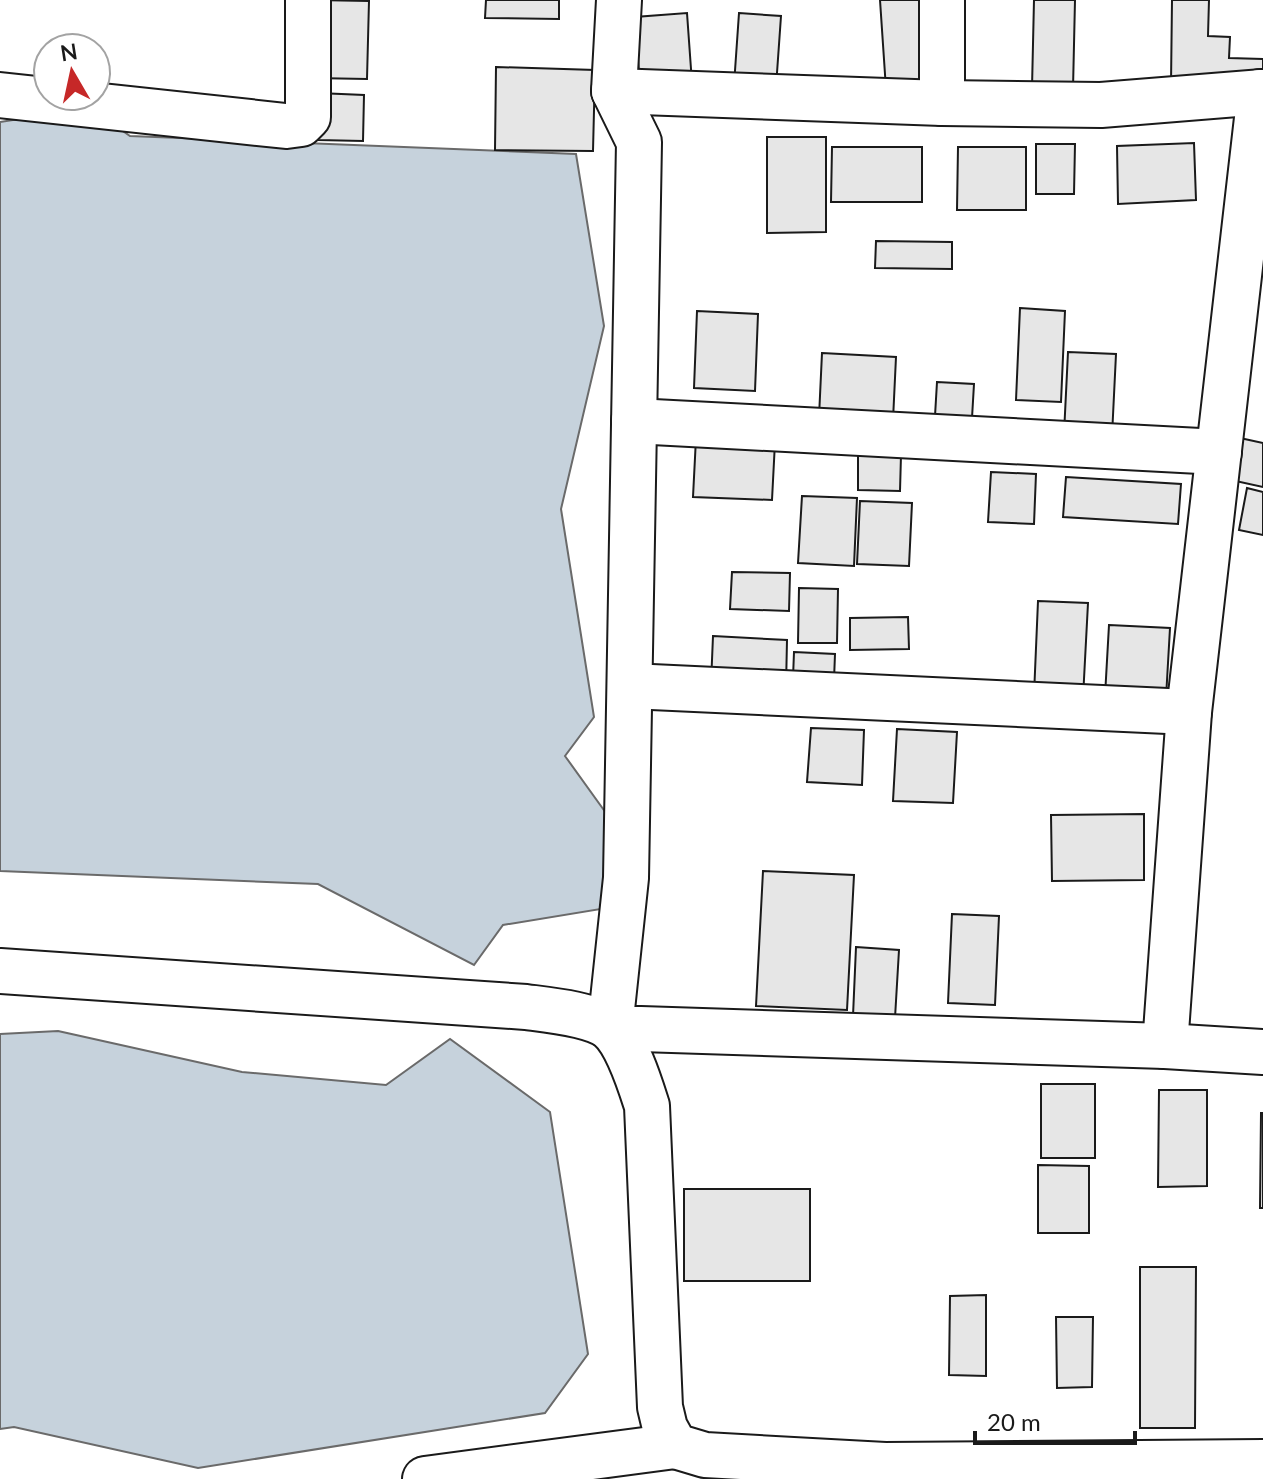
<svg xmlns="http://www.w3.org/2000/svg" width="1263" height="1479" viewBox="0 0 1263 1479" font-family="Lato,sans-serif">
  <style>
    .water { fill: #c6d2dc; stroke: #6a6a6a; stroke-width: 2 }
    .building { fill: #e6e6e6; stroke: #1a1a1a; stroke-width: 2 }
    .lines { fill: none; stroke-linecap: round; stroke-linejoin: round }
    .minor-casing { stroke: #1a1a1a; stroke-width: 48 }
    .tertiary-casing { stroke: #1a1a1a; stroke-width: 48 }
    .minor { stroke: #fff; stroke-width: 44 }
    .tertiary { stroke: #fff; stroke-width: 44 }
  </style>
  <rect width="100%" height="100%" fill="#fff"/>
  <g class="water">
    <path d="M90 108 130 136 576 154 604 326 561 509 594 717 565 756 611 820 607 908 503 925 474 965 318 884 0 871V122Z"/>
    <path d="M58 1031 242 1072 386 1085 450 1039 550 1112 588 1354 545 1413 198 1468 14 1427 0 1429V1034Z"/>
  </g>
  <g class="building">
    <path d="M315 0 369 1 367 79 313 78Z"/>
    <path d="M486 0H559V19L485 18Z"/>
    <path d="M880 0H929L935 85 886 89Z"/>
    <path d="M1034 0H1075L1073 89 1032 88Z"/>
    <path d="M1172 0H1209L1208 36 1230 37 1229 58 1263 59V86L1171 84Z"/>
    <path d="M687 13 692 83 640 87 635 17Z"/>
    <path d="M739 13 781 16 776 87 734 85Z"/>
    <path d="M496 67 595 70 593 151 495 150Z"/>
    <path d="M318 93 364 95 363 141 318 140Z"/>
    <path d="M767 137H826V232L767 233Z"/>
    <path d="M1194 143 1196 200 1118 204 1117 146Z"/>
    <path d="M1036 144H1075L1074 194H1036Z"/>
    <path d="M832 147H922V202H831Z"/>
    <path d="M958 147H1026V210H957Z"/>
    <path d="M876 241 952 242V269L875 268Z"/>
    <path d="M1020 308 1065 311 1061 402 1016 400Z"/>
    <path d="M697 311 758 314 755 391 694 388Z"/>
    <path d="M1068 352 1116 354 1112 436 1064 434Z"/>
    <path d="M822 353 896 357 893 420 819 417Z"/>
    <path d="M937 382 974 384 972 418 935 416Z"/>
    <path d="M696 438 775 442 772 500 693 497Z"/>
    <path d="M1240 438 1263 443V487L1231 480Z"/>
    <path d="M858 454 901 455 900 491 858 490Z"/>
    <path d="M991 472 1036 474 1034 524 988 522Z"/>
    <path d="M1066 477 1181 484 1178 524 1063 517Z"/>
    <path d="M1247 488 1263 492V535L1239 530Z"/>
    <path d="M802 496 857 498 854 566 798 563Z"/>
    <path d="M860 501 912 503 909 566 857 564Z"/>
    <path d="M732 572 790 573 789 611 730 609Z"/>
    <path d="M799 588 838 589 837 643H798Z"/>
    <path d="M1038 601 1088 603 1083 698 1034 695Z"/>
    <path d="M908 617 909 649 850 650V618Z"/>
    <path d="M1109 625 1170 628 1166 698 1105 696Z"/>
    <path d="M713 636 787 640 786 687 711 684Z"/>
    <path d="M794 652 835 654 834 680 793 678Z"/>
    <path d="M811 728 864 730 862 785 807 782Z"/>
    <path d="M897 729 957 732 953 803 893 801Z"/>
    <path d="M1144 814V880L1052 881 1051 815Z"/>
    <path d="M763 871 854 875 847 1010 756 1006Z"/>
    <path d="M952 914 999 916 995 1005 948 1003Z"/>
    <path d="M856 947 899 950 895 1018 853 1016Z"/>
    <rect x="1041" y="1084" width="54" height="74"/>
    <path d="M1159 1090H1207V1186L1158 1187Z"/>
    <path d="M1261 1113H1263V1208H1260Z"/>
    <path d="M1038 1165 1089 1166V1233H1038Z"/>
    <rect x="684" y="1189" width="126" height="92"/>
    <path d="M1140 1267H1196L1195 1428H1140Z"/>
    <path d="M986 1295V1376L949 1375 950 1296Z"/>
    <path d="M1056 1317H1093L1092 1387 1057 1388Z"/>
  </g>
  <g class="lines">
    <g class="minor-casing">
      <g id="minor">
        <path d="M619 0 614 91 639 142 626 878 610 1028 1165 1046 1263 1052"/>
        <path d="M942 0V103"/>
        <path d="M614 91 942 103 1101 105 1263 92"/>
        <path d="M0 95 286 126 301 124 308 117V0"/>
        <path d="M634 421 1219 452"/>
        <path d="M630 686 1189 712"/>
        <path d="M1165 1046 1189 712 1260 92"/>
        <path d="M425 1479 675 1446"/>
      </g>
    </g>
    <g class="tertiary-casing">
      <path id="tertiary" d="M0 971 526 1007C549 1010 592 1014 610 1028 628 1044 640 1084 647 1106L660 1407 665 1428 675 1446 705 1455 885 1465 1263 1462"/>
    </g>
    <use href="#minor" class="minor"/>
    <use href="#tertiary" class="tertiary"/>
  </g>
  <g transform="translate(72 72) rotate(351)"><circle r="38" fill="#ffffff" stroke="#a3a3a3" stroke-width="2"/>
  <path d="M0-6L14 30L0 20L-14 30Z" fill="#c62828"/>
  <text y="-12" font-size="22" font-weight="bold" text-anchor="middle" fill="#1a1a1a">N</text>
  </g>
  <path d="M975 1431v12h160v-12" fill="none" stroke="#1a1a1a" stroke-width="4"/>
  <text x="987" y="1431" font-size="24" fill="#1a1a1a" stroke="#ffffff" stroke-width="6" paint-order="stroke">20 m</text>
</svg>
